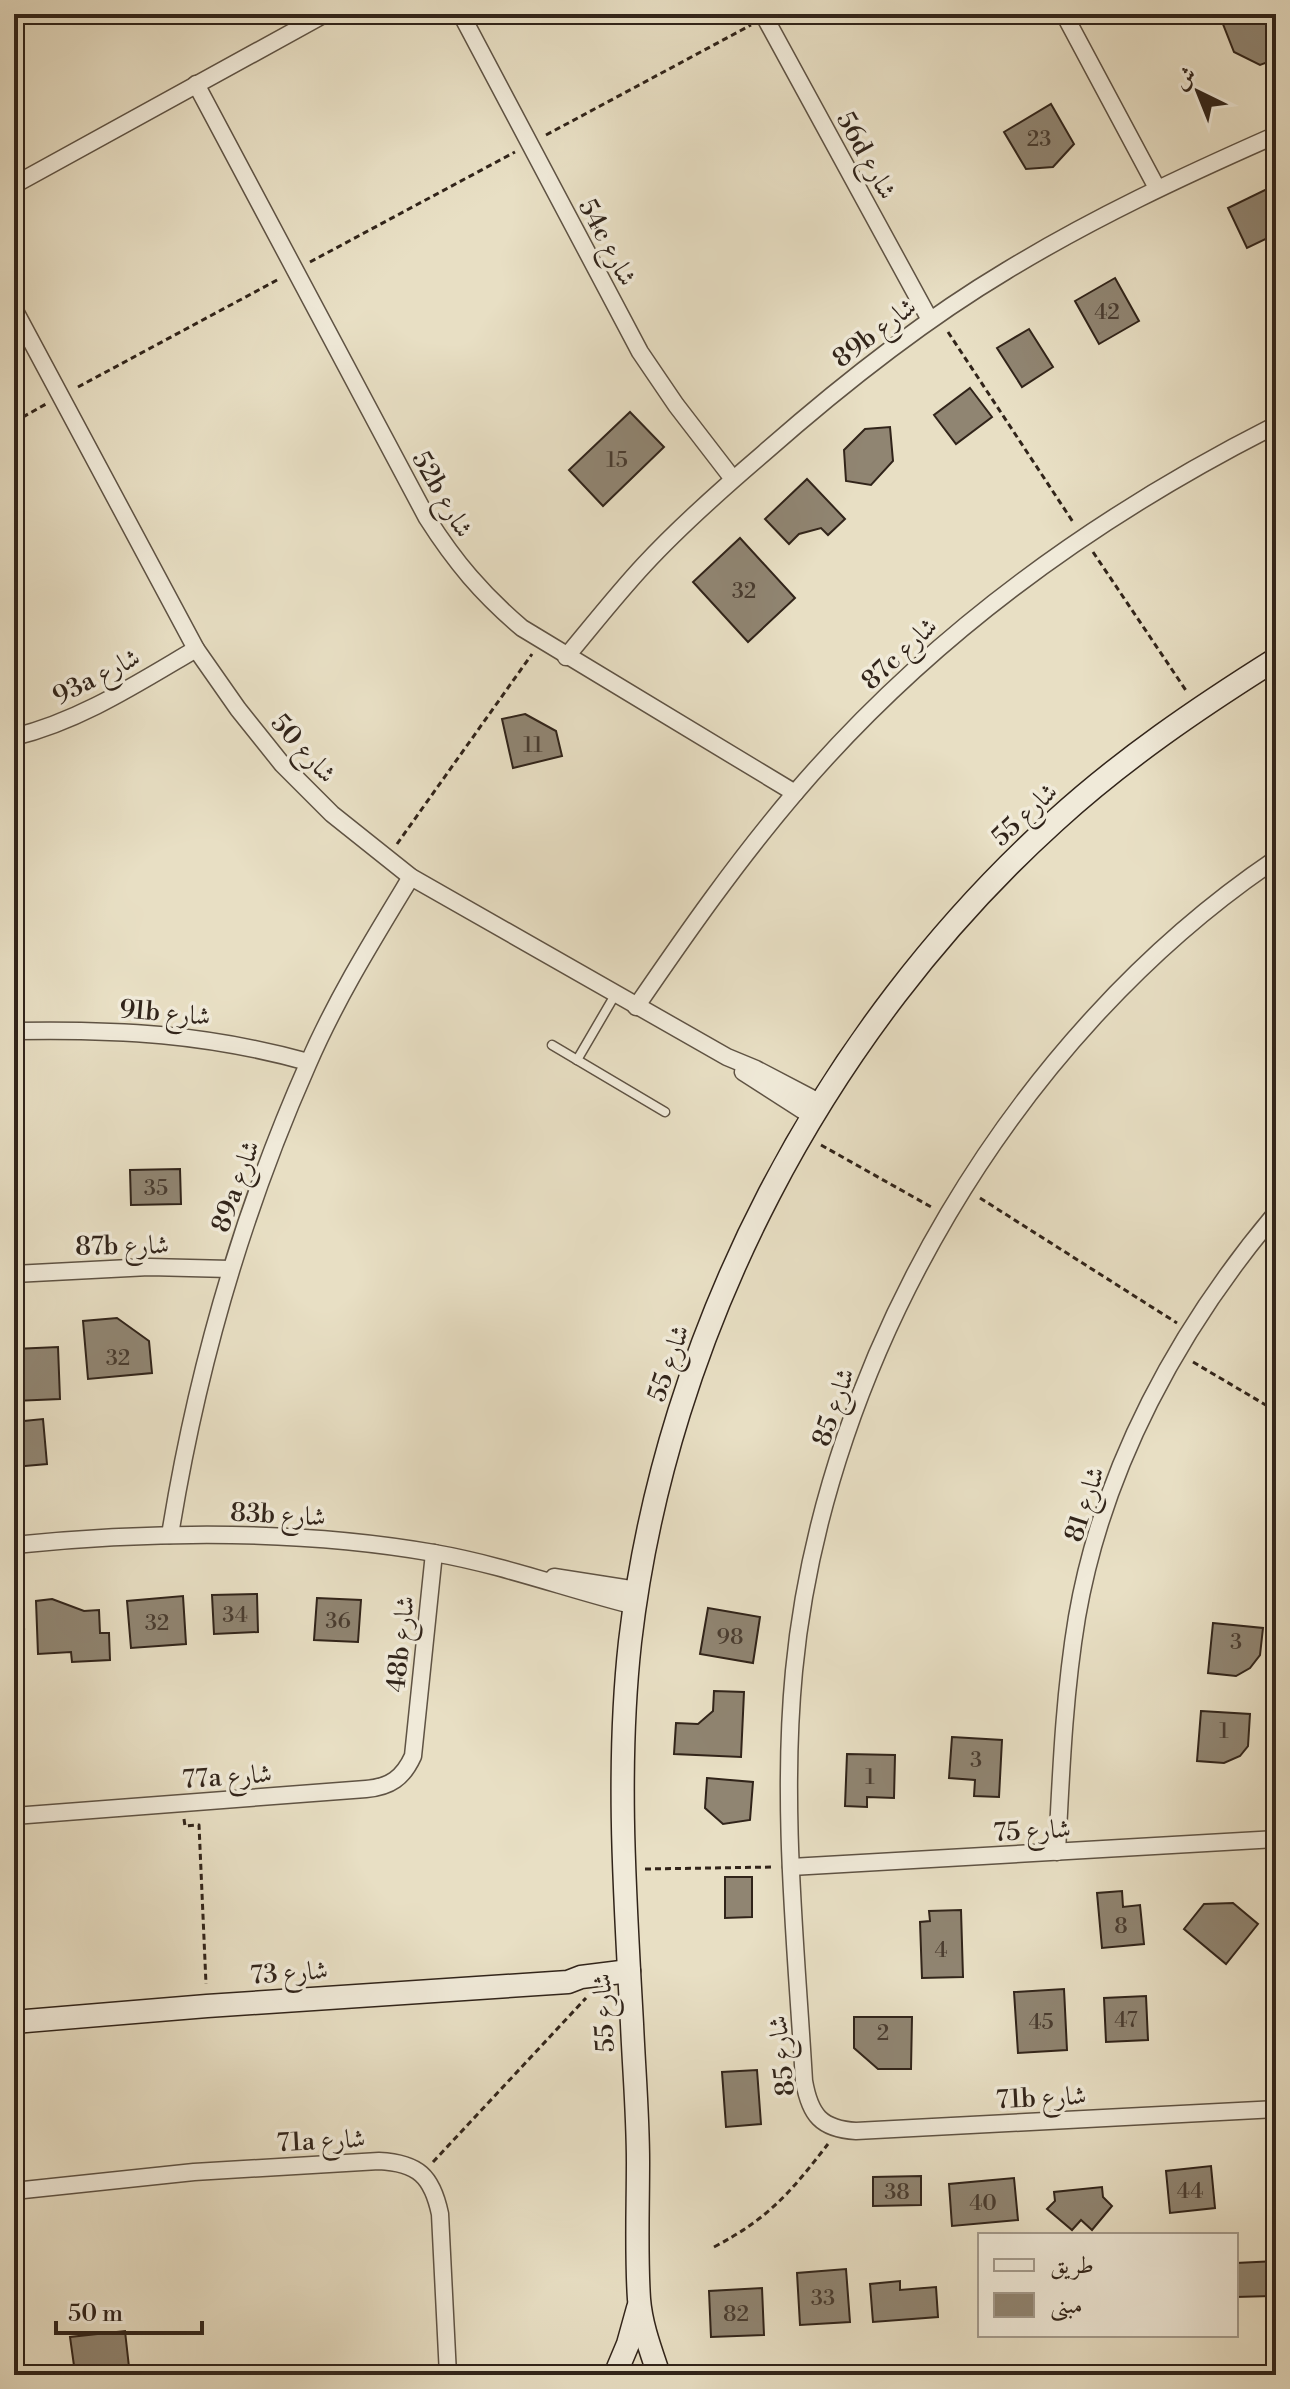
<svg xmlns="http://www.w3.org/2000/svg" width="1290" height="2389" viewBox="0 0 1290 2389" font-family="'Libre Bodoni',Amiri,serif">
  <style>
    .building { fill: #908572; stroke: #31241a; stroke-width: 2 }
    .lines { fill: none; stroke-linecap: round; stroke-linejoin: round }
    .lane-casing { stroke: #5f5344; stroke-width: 11 }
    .street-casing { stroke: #5f5344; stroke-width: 19 }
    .secondary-casing { stroke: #31241a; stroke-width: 25 }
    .path { stroke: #31241a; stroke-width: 3; stroke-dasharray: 6 4; stroke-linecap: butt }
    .lane { stroke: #f0ead9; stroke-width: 8 }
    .street { stroke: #f0ead9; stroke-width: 16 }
    .secondary { stroke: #f0ead9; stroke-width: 22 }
    .labels { text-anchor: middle; stroke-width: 7; stroke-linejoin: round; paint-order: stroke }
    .number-label { font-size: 22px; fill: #493c30 }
    .street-label { font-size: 26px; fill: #31241a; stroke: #f0ead9 }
  </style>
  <rect width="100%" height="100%" fill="#e8dfc4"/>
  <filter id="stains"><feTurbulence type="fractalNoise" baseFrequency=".0025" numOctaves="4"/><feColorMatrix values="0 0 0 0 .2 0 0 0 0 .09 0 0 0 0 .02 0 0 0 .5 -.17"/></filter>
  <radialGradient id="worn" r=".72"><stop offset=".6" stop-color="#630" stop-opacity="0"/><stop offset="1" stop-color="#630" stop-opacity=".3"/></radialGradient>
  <g class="building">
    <path d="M1219 14H1276V59L1260 65 1234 52Z"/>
    <path d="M1051 104 1074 144 1053 167 1026 169 1004 132Z"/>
    <path d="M1271 187 1276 197V234L1247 248 1228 208Z"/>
    <path d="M1115 278 1139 321 1099 344 1075 301Z"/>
    <path d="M1029 329 1053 367 1022 387 997 348Z"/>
    <path d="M970 388 992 417 956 444 934 415Z"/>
    <path d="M630 412 664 447 603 506 569 470Z"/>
    <path d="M890 427 893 461 871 485 846 481 844 450 865 429Z"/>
    <path d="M807 479 845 519 828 535 821 528 799 534 789 544 765 519Z"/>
    <path d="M740 538 795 598 748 642 693 582Z"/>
    <path d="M525 714 556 731 562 756 513 768 502 719Z"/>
    <path d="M180 1169 181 1204 131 1205 130 1170Z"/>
    <path d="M117 1318 149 1341 152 1373 88 1379 83 1321Z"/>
    <path d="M58 1347 60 1399 14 1401V1349Z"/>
    <path d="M43 1419 47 1464 14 1467V1422Z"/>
    <path d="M257 1594 258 1632 214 1634 212 1595Z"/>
    <path d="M183 1596 186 1644 131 1648 127 1601Z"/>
    <path d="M317 1598 361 1600 358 1642 314 1640Z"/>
    <path d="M52 1599 84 1611 99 1610 100 1633H109L110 1660 72 1662 71 1652 38 1654 36 1601Z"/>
    <path d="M708 1608 760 1617 753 1663 700 1654Z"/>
    <path d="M14 1620 24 1629 14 1641Z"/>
    <path d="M1213 1623 1263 1628 1260 1655 1250 1668 1236 1676 1208 1673Z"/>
    <path d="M714 1691 744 1692 741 1757 674 1754 676 1723 698 1724 713 1711Z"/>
    <path d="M1201 1711 1250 1714 1248 1746 1240 1756 1224 1763 1197 1761Z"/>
    <path d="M952 1737 1002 1740 999 1797 974 1796 975 1780 949 1778Z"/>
    <path d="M847 1754 895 1755 894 1798 867 1797V1807L845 1806Z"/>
    <path d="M707 1778 753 1782 750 1820 723 1824 705 1808Z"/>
    <path d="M725 1877H752V1917L725 1918Z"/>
    <path d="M1122 1891 1123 1907 1140 1905 1144 1944 1102 1948 1097 1893Z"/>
    <path d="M1233 1903 1258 1924 1226 1964 1184 1929 1204 1904Z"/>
    <path d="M961 1910 963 1977 922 1978 920 1922 930 1921 929 1911Z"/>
    <path d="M1064 1989 1067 2050 1018 2053 1014 1992Z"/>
    <path d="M1146 1996 1148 2040 1106 2042 1104 1998Z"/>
    <path d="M854 2017H912L911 2069H878L854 2048Z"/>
    <path d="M757 2070 761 2124 726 2127 722 2072Z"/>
    <path d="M1211 2166 1215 2208 1170 2213 1166 2171Z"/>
    <path d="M921 2176V2205L873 2206V2177Z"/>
    <path d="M1014 2178 1018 2220 952 2226 949 2184Z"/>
    <path d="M1102 2187 1103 2197 1112 2206 1092 2230 1081 2220 1072 2230 1047 2209 1055 2201 1054 2192Z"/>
    <path d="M1276 2261V2296L1236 2297V2263Z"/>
    <path d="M846 2269 850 2322 800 2325 797 2273Z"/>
    <path d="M900 2281V2290L936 2287 938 2317 873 2322 870 2284Z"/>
    <path d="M762 2288 764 2335 711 2337 709 2291Z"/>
    <path d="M125 2331 129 2367 75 2373 70 2337Z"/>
  </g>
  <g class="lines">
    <g class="lane-casing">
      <g id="lane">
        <path d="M552 1045 665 1112"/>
        <path d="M577 1060 615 995"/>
      </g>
    </g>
    <g class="street-casing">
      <g id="street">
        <path d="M461 14 640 352 676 405 733 479"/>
        <path d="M763 14 930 320"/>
        <path d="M1064 14 1157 188"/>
        <path d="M196 84 427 518C455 562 482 594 522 628L795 793"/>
        <path d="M14 185 325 14"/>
        <path d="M14 309 196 649 238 709 282 764 332 814 411 877 727 1057 756 1069 821 1103"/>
        <path d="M566 657C592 626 617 594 644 565 681 525 723 488 764 453 840 386 919 323 1006 271 1093 218 1183 176 1276 135"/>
        <path d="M14 737C80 721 138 683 196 649"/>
        <path d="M1276 859C1015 1035 824 1358 794 1671 781 1807 796 1945 804 2081 810 2115 821 2129 856 2131L1276 2109"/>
        <path d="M636 1007C686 934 737 861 795 793 928 637 1094 517 1276 425"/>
        <path d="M14 1031C119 1029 207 1034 308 1062"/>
        <path d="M743 1072 813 1117"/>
        <path d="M14 1274 149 1267 230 1269"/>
        <path d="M170 1535C196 1373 241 1215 308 1064 336 999 374 938 411 877"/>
        <path d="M14 1545C153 1531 296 1529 434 1553 503 1565 567 1589 635 1606"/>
        <path d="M554 1577 637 1590"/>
        <path d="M14 1816 366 1789C390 1787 403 1778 413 1756L434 1553"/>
        <path d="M1057 1852C1061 1773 1064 1695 1077 1617 1103 1467 1179 1328 1276 1213"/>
        <path d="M791 1867 1276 1839"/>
        <path d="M14 2191 194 2172 379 2161C418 2163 432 2176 440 2214L448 2375"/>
      </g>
    </g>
    <g class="secondary-casing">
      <g id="secondary">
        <path d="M14 2022 207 2006 568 1982 581 1977 629 1971"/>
        <path d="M615 2375 628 2344 638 2308"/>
        <path d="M659 2375C651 2351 641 2325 639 2299 636 2254 638 2207 638 2162 638 2116 634 2070 632 2024 625 1897 616 1769 630 1642 666 1332 824 1030 1055 821 1123 759 1198 708 1276 659"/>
      </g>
    </g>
    <g class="path">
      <path d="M546 135 751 25"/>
      <path d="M310 262 515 152"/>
      <path d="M948 332 1073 522"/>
      <path d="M78 387 279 279"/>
      <path d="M14 422 46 404"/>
      <path d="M1093 552 1187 692"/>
      <path d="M397 844 532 654"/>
      <path d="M821 1145 933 1208"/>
      <path d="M980 1198 1177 1323"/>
      <path d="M1193 1362 1276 1411"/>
      <path d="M184 1819 185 1826 199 1825 206 1984"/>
      <path d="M645 1869 773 1867"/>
      <path d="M433 2162 586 1998"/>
      <path d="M714 2247C769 2218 790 2193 828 2144"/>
    </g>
    <use href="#lane" class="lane"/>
    <use href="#street" class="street"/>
    <use href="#secondary" class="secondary"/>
  </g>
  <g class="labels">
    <g class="number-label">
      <text x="1039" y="146">23</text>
      <text x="1107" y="319">42</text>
      <text x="617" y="467">15</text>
      <text x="744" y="598">32</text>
      <text x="533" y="752">11</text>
      <text x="156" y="1195">35</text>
      <text x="118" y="1365">32</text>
      <text x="235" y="1622">34</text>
      <text x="338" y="1628">36</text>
      <text x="157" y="1630">32</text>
      <text x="730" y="1644">98</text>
      <text x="1236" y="1649">3</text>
      <text x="1224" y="1738">1</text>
      <text x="976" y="1767">3</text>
      <text x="870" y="1784">1</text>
      <text x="1121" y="1933">8</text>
      <text x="941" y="1957">4</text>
      <text x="1126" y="2027">47</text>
      <text x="1041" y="2029">45</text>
      <text x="883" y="2040">2</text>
      <text x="1190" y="2198">44</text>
      <text x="897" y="2199">38</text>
      <text x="983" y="2210">40</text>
      <text x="823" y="2305">33</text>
      <text x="736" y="2321">82</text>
    </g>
    <g class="street-label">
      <text transform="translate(867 155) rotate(61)" y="9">56d شارع</text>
      <text transform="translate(608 242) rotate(62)" y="9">54c شارع</text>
      <text transform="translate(874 332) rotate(-37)" y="9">89b شارع</text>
      <text transform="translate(443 494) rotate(60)" y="9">52b شارع</text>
      <text transform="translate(899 653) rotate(-43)" y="9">87c شارع</text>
      <text transform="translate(96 676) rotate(-27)" y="9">93a شارع</text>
      <text transform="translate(304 748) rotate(48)" y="9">شارع 50</text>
      <text transform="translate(1024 814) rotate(-43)" y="9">شارع 55</text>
      <text transform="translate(165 1012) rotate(5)" y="9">91b شارع</text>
      <text transform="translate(235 1186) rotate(-70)" y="9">89a شارع</text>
      <text transform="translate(122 1245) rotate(-1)" y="9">87b شارع</text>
      <text transform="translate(668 1363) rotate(-71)" y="9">شارع 55</text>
      <text transform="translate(833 1407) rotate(-71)" y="9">شارع 85</text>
      <text transform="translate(1084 1504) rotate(-72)" y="9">شارع 81</text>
      <text transform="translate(278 1514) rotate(3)" y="9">83b شارع</text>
      <text transform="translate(400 1644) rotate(-84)" y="9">48b شارع</text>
      <text transform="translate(227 1776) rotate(-4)" y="9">77a شارع</text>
      <text transform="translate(1032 1830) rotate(-3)" y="9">شارع 75</text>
      <text transform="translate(289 1972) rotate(-4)" y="9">شارع 73</text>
      <text transform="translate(603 2013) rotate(-93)" y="9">شارع 55</text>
      <text transform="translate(781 2056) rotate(-96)" y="9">شارع 85</text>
      <text transform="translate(1041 2097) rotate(-3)" y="9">71b شارع</text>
      <text transform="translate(321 2140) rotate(-3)" y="9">71a شارع</text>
    </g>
  </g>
  <rect width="1290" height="2389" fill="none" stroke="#e8dfc4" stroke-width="48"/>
  <rect x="16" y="16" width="1258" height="2357" fill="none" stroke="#31241a" stroke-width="4"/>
  <rect x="24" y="24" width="1242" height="2341" fill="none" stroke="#31241a" stroke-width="2"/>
  <rect x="978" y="2233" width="260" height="104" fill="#f0ead9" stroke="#a49b8d" stroke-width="2"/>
  <rect x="994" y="2259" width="40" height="12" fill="#f0ead9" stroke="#a49b8d" stroke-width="2"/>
  <text x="1050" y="2273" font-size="24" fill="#31241a">طريق</text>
  <rect x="994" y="2293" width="40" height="24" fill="#908572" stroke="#a49b8d" stroke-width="2"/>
  <text x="1050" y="2313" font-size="24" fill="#31241a">مبنى</text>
  <g transform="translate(1198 92) rotate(317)" stroke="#f0ead9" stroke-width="6" paint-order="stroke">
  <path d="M0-6L14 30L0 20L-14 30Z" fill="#31241a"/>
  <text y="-12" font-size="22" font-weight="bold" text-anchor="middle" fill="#31241a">ش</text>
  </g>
  <path d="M56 2321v12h146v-12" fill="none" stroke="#31241a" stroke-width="4"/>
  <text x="68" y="2321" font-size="24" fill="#31241a" stroke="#f0ead9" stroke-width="6" paint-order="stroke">50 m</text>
  <rect width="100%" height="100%" filter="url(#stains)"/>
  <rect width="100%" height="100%" fill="url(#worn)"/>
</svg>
